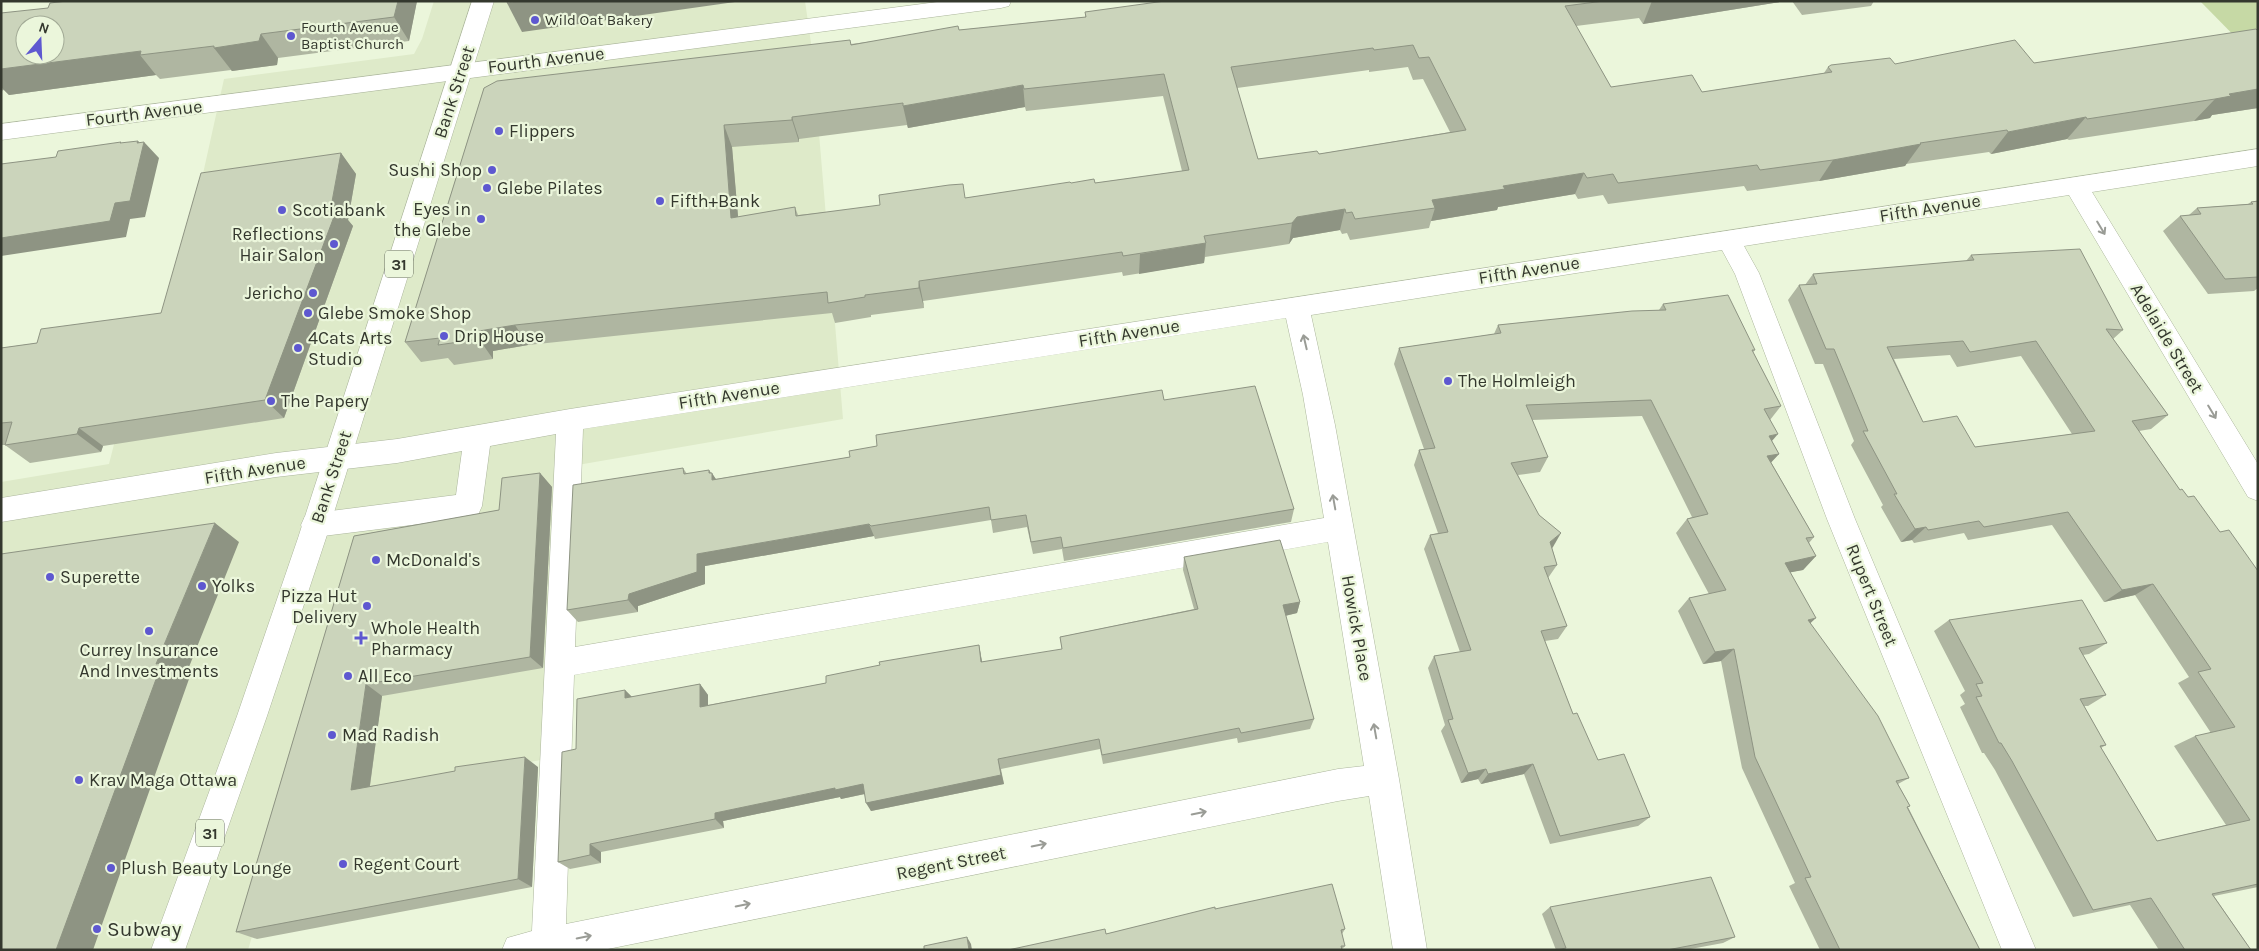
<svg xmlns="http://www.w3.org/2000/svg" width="2259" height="951" viewBox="0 0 2259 951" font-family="Karla,sans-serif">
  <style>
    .built { fill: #deeac9 }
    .green { fill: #c6d9a5 }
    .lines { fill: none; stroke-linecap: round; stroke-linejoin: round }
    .minor-casing { stroke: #acb69d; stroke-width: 1 }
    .major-casing { stroke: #acb69d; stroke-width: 1 }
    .minor { fill: #fff; fill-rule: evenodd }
    .major { fill: #fff; fill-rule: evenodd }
    .wall { fill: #afb6a1; fill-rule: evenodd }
    .shaded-wall { fill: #8e9483 }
    .building { fill: #cbd4bb; stroke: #8e9483; fill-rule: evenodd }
    .oneway { stroke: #9a9c96 }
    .poi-dot { fill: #5e58d0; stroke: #ebf6db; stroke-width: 2 }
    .labels { text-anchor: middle; stroke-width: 4.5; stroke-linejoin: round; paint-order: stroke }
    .far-poi-label { font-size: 15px; fill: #34382e; stroke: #ebf6db; text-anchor: start }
    .shield { fill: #ebf6db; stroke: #6b7162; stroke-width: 1 }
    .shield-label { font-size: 16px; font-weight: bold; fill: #34382e }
    .street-label { font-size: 18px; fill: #34382e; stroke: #ebf6db }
    .poi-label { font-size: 18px; fill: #34382e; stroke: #ebf6db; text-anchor: start }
    .near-poi-label { font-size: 21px; fill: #34382e; stroke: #ebf6db; text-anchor: start }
  </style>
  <rect width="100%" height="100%" fill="#ebf6db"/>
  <path class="built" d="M434 1H805L812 50 843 419 566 467 562 756 290 807 248 950H1V482L109 464 138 350 165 345 224 79 414 54 422 39Z"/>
  <path class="green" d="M2200 1H2258V60Z"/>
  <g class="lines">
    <g class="minor-casing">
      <g id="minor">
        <path d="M945 1H1011L1009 6 1001 8 1 140V124Z"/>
        <path d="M2258 149V166L2092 192 2258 464V501L2248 497 2069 195 1744 246 1759 273 1855 519 2036 950H2002L1827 519 1735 274 1722 250 1311 315 1335 425 1399 779 1427 950H1393L1369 796 1338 801 603 950H502L507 938 532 931 556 434 490 446 482 506 478 515 468 518 315 537 305 534 301 525 305 516 315 513 456 495 462 451 397 463 276 477 1 522V498L276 453 397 439 570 409ZM1286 318 1303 395 1324 518 575 647 583 429ZM1328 542 1364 766 1338 769 566 924 574 675Z"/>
      </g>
    </g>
    <g class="major-casing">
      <path id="major" d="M472 1H494L326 538 267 716 185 950H151L237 716 298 538Z"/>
    </g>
    <use href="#minor" class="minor"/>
    <use href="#major" class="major"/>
  </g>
  <g class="wall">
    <path d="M417 1 409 41 278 58 277 65 232 71 231 70 160 79 156 75 9 95 4 90 1 91V13Z"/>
    <path d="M1181 1H1786L1643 24 1639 18 1576 26 1611 87 1702 92 1824 73 1828 67 1895 64 2034 63 2258 31V108L2212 115 2210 118 2194 121 2069 140 2067 139 1991 154 1989 152 1906 164 1905 166 1819 181 1747 191 1744 186 1608 204 1603 195 1578 199 1575 194 1498 207 1497 210 1431 221 1429 228 1350 240 1347 233 1342 234 1340 230 1293 238 1289 244 1205 257 1204 263 1123 276 1122 272 923 301 924 308 871 315V317L835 323 832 313 528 345 493 351V359L454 365 448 358 421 362 405 342 484 88 851 44 959 30 1085 17V12ZM1408 67 1413 80 1423 79 1450 132 1319 154 1258 159 1237 88 1369 70V72ZM1163 96 1182 171 1095 183H1071L965 198 798 215 795 207 738 217 732 147 799 142V139L907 125 908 128 1025 107 1026 111Z"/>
    <path d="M1792 1H1874L1871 6 1802 15Z"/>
    <path d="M341 153 356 174 348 220 353 226 284 418 103 446 101 452 30 463 5 445H1V348L37 343 161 313Z"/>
    <path d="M2258 201V288L2254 291 2208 294 2163 231 2180 216 2189 215 2197 208 2248 204 2251 202Z"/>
    <path d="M1971 255 2123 330 2113 339 2168 415 2151 429 2139 431 2180 490 2258 571V887L2214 896 2251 950H2159L2130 905 2073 917 1995 770 1984 753H1982L1960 707 1965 704 1960 695 1965 691 1934 631 1949 620 2107 643 2089 654 2083 655 2106 695 2088 706H2084L2106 745 2101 748 2157 841 2226 825 2174 746 2195 736 2211 733 2178 683 2189 677 2135 595 2104 602 2052 525 1968 540 1964 533 1914 543 1912 540 1901 542 1881 507 1883 505 1851 445 1854 441 1823 364H1815L1788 300 1799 285H1805L1813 274 1966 261ZM1950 355 1957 367 2021 356 2072 434 1975 447 1923 422 1894 359Z"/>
    <path d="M1663 304 1755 350 1753 352 1781 406 1770 420 1772 441 1779 454 1771 462 1814 537 1809 543 1816 556 1803 570 1790 572 1810 623 1909 778 1898 784 1910 806 1908 807 1980 950H1820L1789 886 1795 883 1742 768 1721 661 1703 664 1678 611 1689 598 1709 594 1676 533 1687 519 1692 517 1642 416 1532 420 1548 457 1540 472 1518 475 1553 547 1552 548 1557 565 1548 578 1567 626 1558 639 1545 641 1573 714 1598 760 1650 817 1638 826 1550 844 1524 774 1481 784 1478 779 1461 783 1441 731 1445 725 1428 668 1434 656 1460 652 1424 549 1430 535 1438 533 1414 465 1419 450 1424 449 1394 364 1399 348 1494 334 1498 325 1659 310Z"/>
    <path d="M1164 400 1294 509 1291 522 1064 561 1062 549 1033 554 1027 527 993 533 991 520 875 539 874 536 705 566V584L638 606V612L578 622 567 610 683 468 687 474 709 470 716 479 850 457Z"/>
    <path d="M540 473 552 487 543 668 382 696 370 786 538 767 532 887 257 939 236 932 354 536 499 510Z"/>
    <path d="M1184 557 1300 602 1297 613 1285 616 1314 719 1310 729 1238 743 1237 738 1103 764 1100 749 1001 769 1004 784 871 811 865 794 841 799 840 797 723 821 724 828 601 852V863L570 869 558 862 576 749 625 690 632 697 700 684 708 695V705L826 683 880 665 979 645 982 662 1062 650 1060 637 1194 609 1183 570Z"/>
    <path d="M1550 907 1735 937 1723 943 1685 950H1556L1542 914Z"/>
    <path d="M1215 909 1345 929 1342 934 1345 946 1342 949 1106 934Z"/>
  </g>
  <g class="shaded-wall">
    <path d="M398 1H417L409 41 394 17Z"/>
    <path d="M521 1H742L522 32 507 3Z"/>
    <path d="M1652 1H1786L1643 24Z"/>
    <path d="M261 34 278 58 277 65 232 71 214 48Z"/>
    <path d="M141 51 140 55 156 75 9 95 1 87V69Z"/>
    <path d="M1023 85 1025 107 908 128 903 106Z"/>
    <path d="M2258 89V108L2212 115 2210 118 2194 121 2215 99 2229 94Z"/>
    <path d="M792 117 799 139V142L792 120Z"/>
    <path d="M2086 117 2067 139 1991 154 2008 132Z"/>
    <path d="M724 125 732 147 740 239 731 218Z"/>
    <path d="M138 141 143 146 144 142 159 158 145 217 130 219 126 237 1 256V238L115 203Z"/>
    <path d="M1921 144 1905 166 1819 181 1833 160Z"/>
    <path d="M341 153 356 174 348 220 353 226 284 418 265 400 331 207Z"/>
    <path d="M1584 173 1575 194 1498 207 1497 210 1431 221 1435 208 1432 200 1503 186Z"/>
    <path d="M1345 209 1340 230 1293 238 1289 244 1292 223 1297 217Z"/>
    <path d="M1206 243 1204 263 1139 274 1140 254Z"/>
    <path d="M919 281 923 301 924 308 919 288Z"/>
    <path d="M515 325 528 345 493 351V359L479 339V331Z"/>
    <path d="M79 428 103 446 101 452 77 434Z"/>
    <path d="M1778 434 1765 449 1769 436Z"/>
    <path d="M1779 454 1766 468 1767 456Z"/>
    <path d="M709 470 712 477V473L720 486V493L709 473Z"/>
    <path d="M540 473 552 487 543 668 530 657Z"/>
    <path d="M215 523 239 542 185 677 189 679 93 950H56L156 664Z"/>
    <path d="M869 524 874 536 705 566V584L638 606V612L628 600 629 594 697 554Z"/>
    <path d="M1926 527 1912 540 1901 542 1915 529Z"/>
    <path d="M1561 533 1553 547 1541 556 1550 542Z"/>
    <path d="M1816 556 1803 570 1772 576 1785 563Z"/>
    <path d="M2153 584 2135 595 2104 602 2122 590Z"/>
    <path d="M1300 602 1297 613 1280 617 1283 605Z"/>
    <path d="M1816 618 1802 631 1808 620Z"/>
    <path d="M979 645 981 656 984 673 981 662Z"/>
    <path d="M1734 649 1721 661 1703 664 1715 652Z"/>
    <path d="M366 684 382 696 368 799 351 790Z"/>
    <path d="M700 684 708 695V717L700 707Z"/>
    <path d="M625 690 635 700 625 698Z"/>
    <path d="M525 757 538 767 532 887 518 879Z"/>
    <path d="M998 759 1004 784 871 811 866 803Z"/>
    <path d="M1533 764 1524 774 1481 784 1488 774Z"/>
    <path d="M1486 769 1478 779 1461 783 1468 773Z"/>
    <path d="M863 784 869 793 841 799 840 797 723 821 724 828 715 819V813L835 788Z"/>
    <path d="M590 844 601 852V863L590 855Z"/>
    <path d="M967 937 971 944 972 950H969Z"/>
  </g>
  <g class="building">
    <path d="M67 1H398L394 17 261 34 259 41 214 48V46L140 55 141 51 1 69V13L48 8 50 3ZM25 25H55V55H25Z"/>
    <path d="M508 1H521L507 3Z"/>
    <path d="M1165 1H1604L1565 6 1611 87 1692 75 1702 92 1832 72 1828 67 1831 65 1890 58 1895 64 2015 40 2034 63 2256 29 2258 31V89L2229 94 2231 96 2215 99 2087 119 2086 117 2008 132 2007 130 1920 143 1921 144 1833 160 1760 170 1757 165 1618 183 1613 174 1587 178 1584 173 1503 186 1505 189 1432 200 1435 208 1355 219 1352 212 1346 213 1345 209 1297 217 1292 223 1204 236 1206 243 1123 256 1122 252 919 281V288L865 295V297L828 303 827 292 515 325 479 331V339L438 345 440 338 405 342 484 88 497 81 850 40 851 45 958 26 959 30 1086 17 1085 12ZM1413 45 1419 58 1429 57 1466 130 1319 154 1317 151 1258 159 1231 67 1373 48 1374 50ZM1164 74 1189 170 1095 183 1094 179 1071 183 1070 182 965 198 963 184 949 185 879 195 880 205 796 216 795 207 731 218 724 125 792 120V117L903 103V106L1023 85 1024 89Z"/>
    <path d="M138 141 137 143 144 142 130 201 115 203 110 221 1 238V164L56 157 58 151 121 142 120 143Z"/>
    <path d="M341 153 331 207 338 206 265 400 79 428 77 434 5 445 12 422 1 423V348L37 343 41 329 161 313 201 173Z"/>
    <path d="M2258 201V277L2225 279 2180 216 2201 214 2197 208 2253 204 2251 202Z"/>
    <path d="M2080 249 2123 330 2106 329 2168 415 2132 421 2180 490 2182 489 2188 497 2194 496 2220 532 2229 530 2258 571V884L2212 894 2251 950H2185L2151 898 2093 910 2012 761 2001 743H1999L1976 697 1982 696 1976 684 1983 683 1949 620 2082 600 2107 643 2079 648 2106 695 2080 699 2106 745 2100 746 2157 841 2250 820 2195 736 2235 727 2198 672 2211 669 2153 584 2122 590 2068 512 1984 527 1979 521 1928 530 1926 527 1915 529 1894 494H1897L1863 431H1868L1834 349H1826L1799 285 1817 284 1813 274 1974 260 1971 255ZM1963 341 1970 352 2036 341 2095 431 1975 447 1957 416 1923 422 1887 347Z"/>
    <path d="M1728 295 1755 350H1752L1781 406 1764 409 1778 434 1769 436 1779 454 1767 456 1814 537 1806 538 1816 556 1785 563 1816 618 1808 620 1878 716 1909 778 1896 781 1910 806 1907 807 1980 950H1840L1805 878 1811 877 1755 757 1734 649 1715 652 1689 598 1726 590 1687 519 1708 514 1651 400 1526 405 1548 457 1511 463 1539 515 1561 533 1550 542 1557 565 1544 567 1567 626 1541 631 1573 714 1577 713 1598 760 1624 754 1650 817 1560 836 1533 764 1488 774 1486 769 1468 773 1448 720 1453 719 1434 656 1471 650 1430 535 1448 532 1419 450 1435 448 1399 348 1501 333 1498 325 1632 311 1666 310 1663 304Z"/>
    <path d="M1255 386 1294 509 1063 548 1061 537 1031 542 1026 515 991 520 989 507 871 526 869 524 697 554V572L629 594 628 600 567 610 573 485 683 468 684 474 709 470V473H712V480L850 457 849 451 877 446 876 435 1162 390 1164 400Z"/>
    <path d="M540 473 530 657 366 684 351 790 455 771V767L525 757 518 879 236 932 354 536 499 510 502 478Z"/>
    <path d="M215 523 156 664 162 663 56 950H1V554Z"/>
    <path d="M1280 540 1300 602 1283 605 1314 719 1241 733 1239 728 1102 755 1099 739 998 759 1001 775 866 803 863 784 835 790V788L715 813V819L590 844V855L558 862 562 752 576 749 577 699 625 690V698L700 684V707L826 683V676L880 665 879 662 979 645 981 662 1062 649 1060 637 1198 609 1184 557Z"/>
    <path d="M1711 877 1735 937 1667 950H1557L1566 948 1550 907Z"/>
    <path d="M1332 884 1345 929 1341 930 1345 946H1341L1342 950H1008L1105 929 1106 934 1215 907V909Z"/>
    <path d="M967 937 969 950H924V946Z"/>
  </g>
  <defs><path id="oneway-shaft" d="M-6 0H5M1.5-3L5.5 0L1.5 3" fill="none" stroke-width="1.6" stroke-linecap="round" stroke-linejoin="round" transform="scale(1.25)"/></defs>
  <g class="oneway">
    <use href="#oneway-shaft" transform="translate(2101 228) rotate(59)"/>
    <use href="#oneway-shaft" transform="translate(1305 342) rotate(-103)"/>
    <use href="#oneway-shaft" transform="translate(2212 412) rotate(59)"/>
    <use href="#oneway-shaft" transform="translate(1334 502) rotate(-100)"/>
    <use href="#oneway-shaft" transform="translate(1375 731) rotate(-100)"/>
    <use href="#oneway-shaft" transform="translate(1199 813) rotate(-11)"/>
    <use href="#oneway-shaft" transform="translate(1039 845) rotate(-11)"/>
    <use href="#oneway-shaft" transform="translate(743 905) rotate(-11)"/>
    <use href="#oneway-shaft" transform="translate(584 937) rotate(-11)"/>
  </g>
  <g class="poi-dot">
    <circle cx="535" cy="20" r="5"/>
    <circle cx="291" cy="36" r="5"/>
    <circle cx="499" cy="131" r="5"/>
    <circle cx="492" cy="170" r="5"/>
    <circle cx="487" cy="188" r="5"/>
    <circle cx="660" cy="201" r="5"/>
    <circle cx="282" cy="210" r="5"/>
    <circle cx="481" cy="219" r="5"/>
    <circle cx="334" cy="244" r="5"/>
    <circle cx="313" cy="293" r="5"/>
    <circle cx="308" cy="313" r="5"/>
    <circle cx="444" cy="336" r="5"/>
    <circle cx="298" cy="348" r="5"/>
    <circle cx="1448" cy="381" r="5"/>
    <circle cx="271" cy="401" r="5"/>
    <circle cx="376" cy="560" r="5"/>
    <circle cx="50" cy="577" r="5"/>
    <circle cx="202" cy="586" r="5"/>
    <circle cx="367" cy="606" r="5"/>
    <circle cx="149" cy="631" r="5"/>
    <path d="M358.5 630.5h5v5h5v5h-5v5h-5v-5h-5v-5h5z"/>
    <circle cx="348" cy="676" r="5"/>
    <circle cx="332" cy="735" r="5"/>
    <circle cx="79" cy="780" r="5"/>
    <circle cx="343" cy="864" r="5"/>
    <circle cx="111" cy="868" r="5"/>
    <circle cx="97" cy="929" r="5"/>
  </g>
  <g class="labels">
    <g class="far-poi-label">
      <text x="545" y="25">Wild Oat Bakery</text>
      <text x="301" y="32">Fourth Avenue<tspan x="301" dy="17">Baptist Church</tspan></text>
    </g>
    <g class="shield">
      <rect x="385" y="250.5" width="28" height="27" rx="4"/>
      <rect x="196" y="819.5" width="28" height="27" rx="4"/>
    </g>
    <g class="shield-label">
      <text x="399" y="270">31</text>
      <text x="210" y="839">31</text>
    </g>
    <g class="street-label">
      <text transform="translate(546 60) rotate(-7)" y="6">Fourth Avenue</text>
      <text transform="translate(454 92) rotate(-72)" y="6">Bank Street</text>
      <text transform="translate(144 113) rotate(-7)" y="6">Fourth Avenue</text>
      <text transform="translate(1930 208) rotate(-9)" y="6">Fifth Avenue</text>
      <text transform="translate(1529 270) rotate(-9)" y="6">Fifth Avenue</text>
      <text transform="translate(1129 333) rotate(-9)" y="6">Fifth Avenue</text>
      <text transform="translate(2167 338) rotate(59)" y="6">Adelaide Street</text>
      <text transform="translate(729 395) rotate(-9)" y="6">Fifth Avenue</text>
      <text transform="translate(255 470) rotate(-9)" y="6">Fifth Avenue</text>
      <text transform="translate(331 477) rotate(-72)" y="6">Bank Street</text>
      <text transform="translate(1872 595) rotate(68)" y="6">Rupert Street</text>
      <text transform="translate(1357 628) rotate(80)" y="6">Howick Place</text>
      <text transform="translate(951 863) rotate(-11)" y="6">Regent Street</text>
    </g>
    <g class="poi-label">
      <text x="509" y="137">Flippers</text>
      <text x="482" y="176" text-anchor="end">Sushi Shop</text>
      <text x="497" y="194">Glebe Pilates</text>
      <text x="670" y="207">Fifth+Bank</text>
      <text x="471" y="215" text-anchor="end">Eyes in<tspan x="471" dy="21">the Glebe</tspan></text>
      <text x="292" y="216">Scotiabank</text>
      <text x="324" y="240" text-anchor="end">Reflections<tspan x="324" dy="21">Hair Salon</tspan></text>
      <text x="303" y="299" text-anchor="end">Jericho</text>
      <text x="318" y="319">Glebe Smoke Shop</text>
      <text x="454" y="342">Drip House</text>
      <text x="308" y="344">4Cats Arts<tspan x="308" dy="21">Studio</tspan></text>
      <text x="1458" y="387">The Holmleigh</text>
      <text x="281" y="407">The Papery</text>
      <text x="386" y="566">McDonald's</text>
      <text x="60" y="583">Superette</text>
      <text x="212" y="592">Yolks</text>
      <text x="357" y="602" text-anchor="end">Pizza Hut<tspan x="357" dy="21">Delivery</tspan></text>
      <text x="371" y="634">Whole Health<tspan x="371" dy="21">Pharmacy</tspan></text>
      <text x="149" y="656" text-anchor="middle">Currey Insurance<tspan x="149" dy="21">And Investments</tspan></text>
      <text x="358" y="682">All Eco</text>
      <text x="342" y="741">Mad Radish</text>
      <text x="89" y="786">Krav Maga Ottawa</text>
      <text x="353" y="870">Regent Court</text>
      <text x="121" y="874">Plush Beauty Lounge</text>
    </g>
    <g class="near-poi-label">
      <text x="107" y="936">Subway</text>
    </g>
  </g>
  <rect width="2259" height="951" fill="none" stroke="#34382e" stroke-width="5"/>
  <g transform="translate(40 40) rotate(19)"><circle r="24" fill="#ebf6db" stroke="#a2aa96"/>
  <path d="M0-4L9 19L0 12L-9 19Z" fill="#5e58d0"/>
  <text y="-8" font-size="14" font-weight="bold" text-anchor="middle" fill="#34382e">N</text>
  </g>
</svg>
